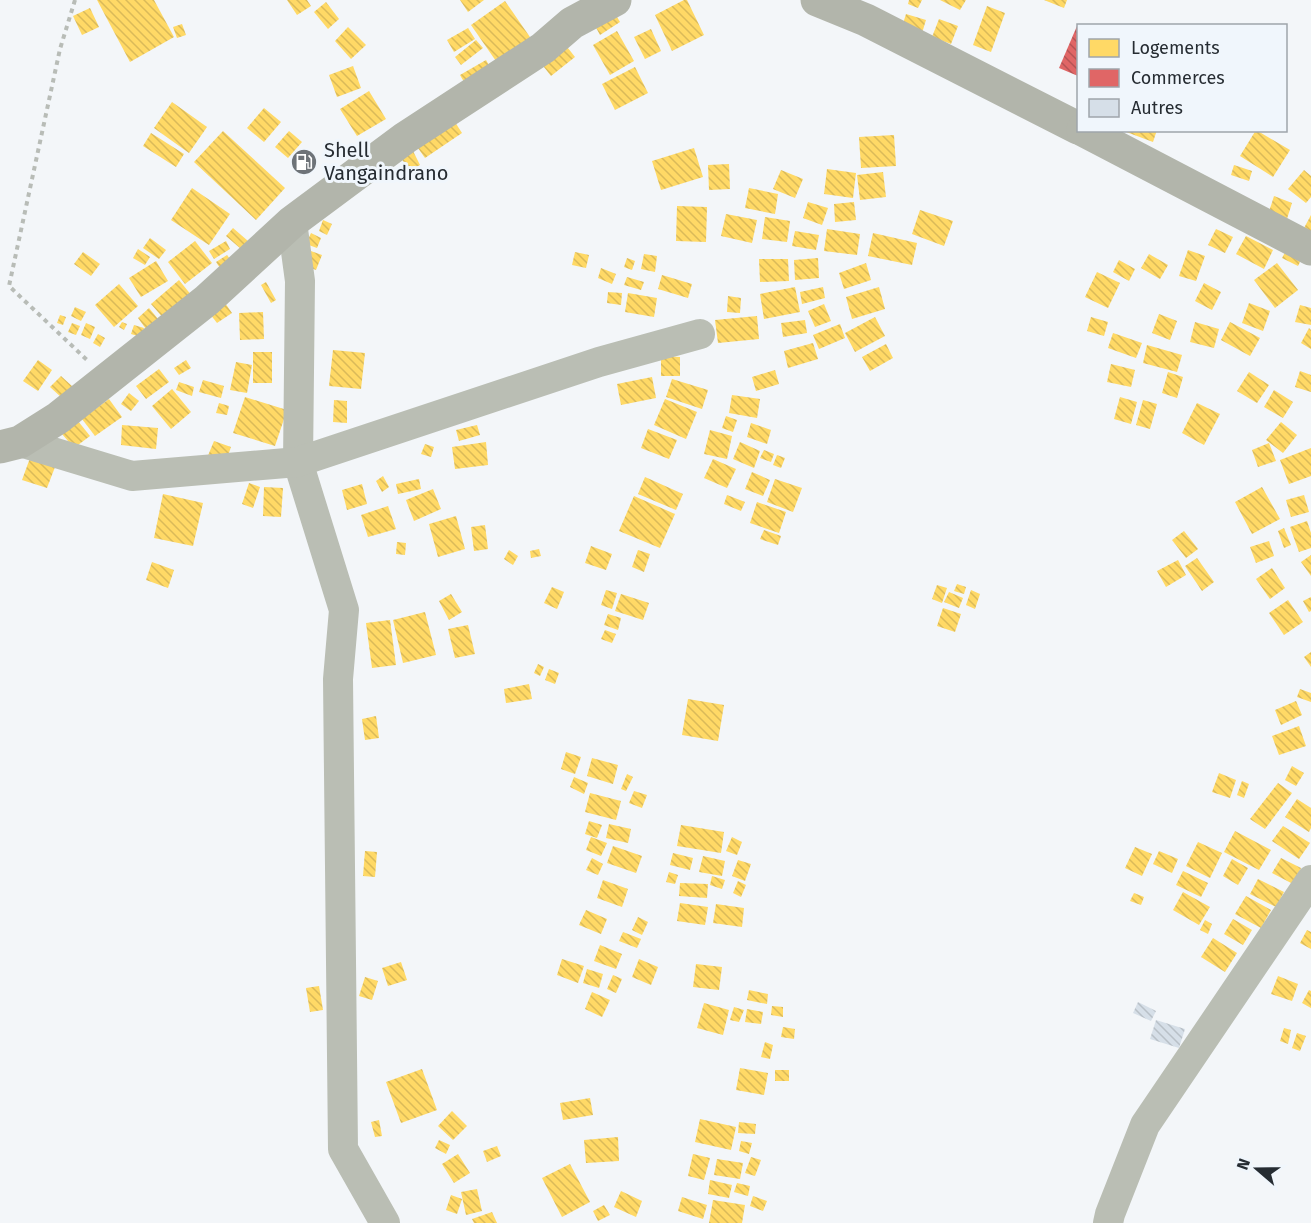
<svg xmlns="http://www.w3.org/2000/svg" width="1311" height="1223" viewBox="0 0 1311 1223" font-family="'Fira Sans',sans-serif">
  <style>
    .homes { fill: url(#homes-back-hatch) }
    .shops { fill: url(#shops-back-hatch) }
    .building { fill: url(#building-back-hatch) }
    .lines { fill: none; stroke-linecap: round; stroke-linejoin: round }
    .path { stroke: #b8bcb7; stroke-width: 4; stroke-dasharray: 4.5 4.5; stroke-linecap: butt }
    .minor { stroke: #babeb4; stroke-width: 30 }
    .major { stroke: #b2b5ab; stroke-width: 33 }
    .labels { text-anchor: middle; stroke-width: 6; stroke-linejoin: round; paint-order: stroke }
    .poi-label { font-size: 20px; fill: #262c32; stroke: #f0f6fc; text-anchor: start }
  </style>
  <defs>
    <pattern id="homes-back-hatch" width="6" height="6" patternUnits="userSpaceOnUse" patternTransform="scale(1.5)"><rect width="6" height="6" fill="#ffd966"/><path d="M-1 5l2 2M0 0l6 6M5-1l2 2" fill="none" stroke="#daba59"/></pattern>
    <pattern id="shops-back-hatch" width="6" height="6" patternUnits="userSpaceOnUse" patternTransform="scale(1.5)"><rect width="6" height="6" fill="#e06666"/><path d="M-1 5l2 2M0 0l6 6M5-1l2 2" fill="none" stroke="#b55455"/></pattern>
    <pattern id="building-back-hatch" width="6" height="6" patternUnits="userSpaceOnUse" patternTransform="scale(1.5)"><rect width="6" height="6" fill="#d6dfe8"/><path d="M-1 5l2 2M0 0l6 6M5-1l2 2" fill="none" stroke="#b8c0c7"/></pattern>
  </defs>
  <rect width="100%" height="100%" fill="#f3f6f9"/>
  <g class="homes">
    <path d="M97 0H154L174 37 130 62Z"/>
    <path d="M287 0H307L311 6 297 15Z"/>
    <path d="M460 0H484L468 12Z"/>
    <path d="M684 0H687L704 35 672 51 655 15Z"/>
    <path d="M909 0H922L918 8 908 4Z"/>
    <path d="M940 0H966L960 10Z"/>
    <path d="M1044 0H1067L1064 8Z"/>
    <path d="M505 1 532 40 498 64 471 25Z"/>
    <path d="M326 2 339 19 328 29 314 12Z"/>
    <path d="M987 6 1005 13 991 52 973 45Z"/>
    <path d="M90 8 99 27 82 35 73 16Z"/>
    <path d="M613 10 620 22 600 35 593 22Z"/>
    <path d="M906 14 926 20 922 33 902 27Z"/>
    <path d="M939 19 958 26 951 44 932 37Z"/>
    <path d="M182 24 186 35 177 38 173 27Z"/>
    <path d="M348 27 366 45 351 59 335 41Z"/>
    <path d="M468 28 475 39 454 52 447 40Z"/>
    <path d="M651 29 661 51 645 59 634 37Z"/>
    <path d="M617 31 634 61 610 75 593 45Z"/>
    <path d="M476 40 483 48 461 65 455 57Z"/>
    <path d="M564 43 575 57 551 76 540 62Z"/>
    <path d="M486 60 494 74 468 89 460 75Z"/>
    <path d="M353 66 361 88 337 97 329 75Z"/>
    <path d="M635 67 648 93 615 110 602 84Z"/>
    <path d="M369 91 386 119 357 136 340 109Z"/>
    <path d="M172 102 207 127 189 153 154 128Z"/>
    <path d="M264 108 281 122 264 142 247 128Z"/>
    <path d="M451 116 462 133 425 158 413 141Z"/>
    <path d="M1121 130H1157L1153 142Z"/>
    <path d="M1256 130 1290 150 1273 177 1240 156Z"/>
    <path d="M223 131 285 188 256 220 194 162Z"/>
    <path d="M289 131 302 142 288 158 275 147Z"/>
    <path d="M151 133 184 154 176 167 143 146Z"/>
    <path d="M894 135 896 166 861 168 859 137Z"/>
    <path d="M694 148 703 177 661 190 652 161Z"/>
    <path d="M412 149 420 165 409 171 400 156Z"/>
    <path d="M729 164 730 189 709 190 708 165Z"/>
    <path d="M1234 165 1252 171 1249 181 1231 175Z"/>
    <path d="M827 169 856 173 853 198 824 194Z"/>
    <path d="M781 170 803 179 795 198 773 189Z"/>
    <path d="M1304 170 1311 176V197L1306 203 1288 189Z"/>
    <path d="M883 172 886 197 860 200 857 175Z"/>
    <path d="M192 188 230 214 209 245 171 220Z"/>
    <path d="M749 188 778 194 775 214 745 208Z"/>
    <path d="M1274 196 1292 203 1286 222 1268 215Z"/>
    <path d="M808 202 828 208 822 225 803 218Z"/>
    <path d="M854 202 856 220 835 222 834 204Z"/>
    <path d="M677 206 707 207 706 242 676 241Z"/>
    <path d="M920 210 953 221 944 246 912 234Z"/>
    <path d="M726 214 757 220 752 243 721 236Z"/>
    <path d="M1311 215V232L1304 228Z"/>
    <path d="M765 217 790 221 787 242 762 239Z"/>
    <path d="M323 220 332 224 327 235 319 231Z"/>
    <path d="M233 228 248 241 241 249 226 236Z"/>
    <path d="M827 229 860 234 857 255 824 251Z"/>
    <path d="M1216 229 1233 237 1225 253 1208 245Z"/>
    <path d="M795 231 819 235 816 250 792 246Z"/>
    <path d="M311 233 321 238 317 248 306 244Z"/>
    <path d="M873 233 917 243 912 265 868 256Z"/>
    <path d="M1246 236 1273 250 1264 269 1236 254Z"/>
    <path d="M150 238 166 250 159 259 143 248Z"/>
    <path d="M195 241 212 263 185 284 168 262Z"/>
    <path d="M226 241 230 249 214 259 209 251Z"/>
    <path d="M1289 245 1304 254 1298 266 1282 258Z"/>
    <path d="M138 249 150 257 145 265 133 258Z"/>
    <path d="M308 250 322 255 316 270 303 265Z"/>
    <path d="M1188 250 1205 256 1196 281 1179 276Z"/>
    <path d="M83 252 100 264 91 276 74 264Z"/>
    <path d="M575 252 589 255 586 268 572 265Z"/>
    <path d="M644 254 657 256 655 272 641 269Z"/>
    <path d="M1149 254 1168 265 1160 279 1141 268Z"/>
    <path d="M227 255 233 263 222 271 216 262Z"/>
    <path d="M627 258 635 261 632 270 624 267Z"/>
    <path d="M818 258 819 278 795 280 794 260Z"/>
    <path d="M759 259H788L789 281 760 282Z"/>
    <path d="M1119 260 1135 269 1129 281 1113 272Z"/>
    <path d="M156 261 168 281 141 297 129 278Z"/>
    <path d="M866 263 871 280 844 289 839 273Z"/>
    <path d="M1277 263 1298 290 1275 308 1254 280Z"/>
    <path d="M601 268 616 274 612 284 598 278Z"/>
    <path d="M1097 272 1120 283 1108 308 1085 297Z"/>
    <path d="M662 275 692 284 688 298 658 289Z"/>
    <path d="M627 277 644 282 641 290 624 285Z"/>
    <path d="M179 280 192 296 165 320 151 304Z"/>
    <path d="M266 282 276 300 271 303 261 285Z"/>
    <path d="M1204 283 1221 292 1212 310 1195 301Z"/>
    <path d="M119 284 138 306 114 327 95 305Z"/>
    <path d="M795 287 800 312 764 319 760 294Z"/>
    <path d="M823 287 825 298 802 304 800 292Z"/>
    <path d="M879 287 885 309 852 319 846 297Z"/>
    <path d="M608 292 622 293 621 305 607 303Z"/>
    <path d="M628 293 657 298 654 317 625 312Z"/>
    <path d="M728 296 741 298 740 313 727 312Z"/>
    <path d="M225 303 232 313 217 323 210 314Z"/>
    <path d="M1249 303 1270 311 1263 331 1242 323Z"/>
    <path d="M824 304 831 321 815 327 808 311Z"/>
    <path d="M1300 305 1311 308V325L1295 322Z"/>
    <path d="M75 307 86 312 81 321 71 316Z"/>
    <path d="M149 308 158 319 146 329 138 318Z"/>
    <path d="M263 312 264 339 240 340 239 313Z"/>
    <path d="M1159 314 1177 321 1170 340 1152 333Z"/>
    <path d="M60 315 66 317 63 325 57 323Z"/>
    <path d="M757 316 759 339 718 343 715 320Z"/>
    <path d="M875 317 885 336 855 352 845 333Z"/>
    <path d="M1091 317 1108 322 1104 336 1087 331Z"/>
    <path d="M805 320 807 333 783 337 781 323Z"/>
    <path d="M122 322 127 324 124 330 119 327Z"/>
    <path d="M1195 322 1219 329 1214 348 1190 342Z"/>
    <path d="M1230 322 1260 338 1250 356 1221 340Z"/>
    <path d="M72 323 80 326 76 335 68 332Z"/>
    <path d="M86 323 95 327 90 339 81 335Z"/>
    <path d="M840 324 845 338 819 349 813 335Z"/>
    <path d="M134 325 144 328 141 337 131 334Z"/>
    <path d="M1309 328 1311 330V349L1301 343Z"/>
    <path d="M1113 333 1142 343 1136 358 1108 348Z"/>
    <path d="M98 334 105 338 100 347 93 343Z"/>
    <path d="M813 343 818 359 788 368 784 351Z"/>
    <path d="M886 344 893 358 870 371 862 357Z"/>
    <path d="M1147 345 1182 355 1177 372 1143 363Z"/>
    <path d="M333 350 365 353 361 389 329 386Z"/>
    <rect x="253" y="352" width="19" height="31"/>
    <path d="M661 356 680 357V376H661Z"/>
    <path d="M38 360 52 370 38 391 23 381Z"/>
    <path d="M186 360 191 368 179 375 174 368Z"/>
    <path d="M236 362 252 365 247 393 230 390Z"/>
    <path d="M1111 364 1135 370 1131 387 1107 382Z"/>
    <path d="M159 369 169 382 146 399 136 386Z"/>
    <path d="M775 370 779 384 756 391 752 377Z"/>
    <path d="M1300 371 1311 375V392L1295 387Z"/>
    <path d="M1168 372 1183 377 1177 398 1162 393Z"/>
    <path d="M1249 372 1269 385 1257 403 1237 391Z"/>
    <path d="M61 376 73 387 62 398 50 387Z"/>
    <path d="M652 377 656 398 621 405 617 384Z"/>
    <path d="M672 379 708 390 702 409 666 397Z"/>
    <path d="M203 380 224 386 221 398 199 392Z"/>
    <path d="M179 382 194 387 192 396 176 390Z"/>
    <path d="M172 389 191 412 171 429 152 406Z"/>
    <path d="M1274 390 1293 402 1283 418 1264 407Z"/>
    <path d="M129 393 139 401 131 411 121 404Z"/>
    <path d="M732 395 760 399 757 418 729 413Z"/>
    <path d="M245 397 287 410 275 446 233 433Z"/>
    <path d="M1120 397 1137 402 1131 424 1114 419Z"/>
    <path d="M109 399 122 417 95 436 82 419Z"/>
    <path d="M665 399 697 412 686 439 654 425Z"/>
    <path d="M334 400 347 401V423L333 422Z"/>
    <path d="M1143 400 1157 404 1150 429 1136 425Z"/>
    <path d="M219 403 229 406 227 415 216 413Z"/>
    <path d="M1197 403 1220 414 1204 445 1182 433Z"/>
    <path d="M726 416 737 420 733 432 722 428Z"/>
    <path d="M78 421 90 436 74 448 62 434Z"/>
    <path d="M1281 422 1297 435 1283 453 1266 440Z"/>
    <path d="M751 423 771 430 767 444 747 437Z"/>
    <path d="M122 425 158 428 156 449 121 445Z"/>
    <path d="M477 425 480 435 459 441 456 430Z"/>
    <path d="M648 429 677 440 669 459 641 448Z"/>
    <path d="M710 430 732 436 727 459 704 454Z"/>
    <path d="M214 441 231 447 225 464 207 458Z"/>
    <path d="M486 442 488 465 455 469 452 447Z"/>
    <path d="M740 442 760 451 754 468 733 459Z"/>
    <path d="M1269 443 1276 461 1258 467 1252 450Z"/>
    <path d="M425 444 434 447 431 457 421 454Z"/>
    <path d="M1311 448V476L1289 484 1280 460Z"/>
    <path d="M764 450 774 454 771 462 760 458Z"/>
    <path d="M777 455 785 458 781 468 773 465Z"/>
    <path d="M30 458 55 467 47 488 22 480Z"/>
    <path d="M713 459 736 469 727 488 704 478Z"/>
    <path d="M752 472 770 480 763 496 745 489Z"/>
    <path d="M383 476 389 487 382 492 376 481Z"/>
    <path d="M645 477 683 494 676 510 638 494Z"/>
    <path d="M419 479 421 489 398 494 396 484Z"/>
    <path d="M775 479 802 488 793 512 767 502Z"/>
    <path d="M249 483 260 487 253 508 242 504Z"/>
    <path d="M362 484 367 504 347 510 342 490Z"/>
    <path d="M264 487 283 488 281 517 263 516Z"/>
    <path d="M1262 487 1280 519 1252 534 1235 502Z"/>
    <path d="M433 489 441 509 414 521 406 500Z"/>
    <path d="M163 494 203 503 193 546 154 538Z"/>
    <path d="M727 495 745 502 741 511 724 504Z"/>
    <path d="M1304 495 1309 512 1291 517 1286 500Z"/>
    <path d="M634 496 675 514 660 548 619 531Z"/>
    <path d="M757 502 786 512 779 533 750 523Z"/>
    <path d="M388 506 396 529 368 537 361 515Z"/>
    <path d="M456 516 465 549 438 557 429 524Z"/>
    <path d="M1307 521 1311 533V548L1299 552 1290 527Z"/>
    <path d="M485 525 488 549 474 551 471 527Z"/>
    <path d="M1284 528 1291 545 1284 548 1278 531Z"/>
    <path d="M764 530 781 536 778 545 760 539Z"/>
    <path d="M1184 531 1198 549 1186 558 1172 540Z"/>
    <path d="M1269 541 1274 556 1256 563 1250 547Z"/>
    <path d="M397 542 406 543 405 555 396 554Z"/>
    <path d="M591 546 612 554 606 570 585 563Z"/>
    <path d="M539 549 541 556 531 558 530 551Z"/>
    <path d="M509 550 518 556 513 565 504 559Z"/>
    <path d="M638 550 650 554 644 572 632 567Z"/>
    <path d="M1311 555V576L1301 562Z"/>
    <path d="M1197 558 1214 582 1202 591 1185 566Z"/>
    <path d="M1178 560 1186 575 1166 587 1157 571Z"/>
    <path d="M152 562 174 570 168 588 146 580Z"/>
    <path d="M1272 568 1285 588 1270 599 1256 579Z"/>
    <path d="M957 584 966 587 964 594 954 591Z"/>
    <path d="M937 585 947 588 942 603 932 599Z"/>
    <path d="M552 587 564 592 557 609 544 603Z"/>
    <path d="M606 590 617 593 612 609 601 605Z"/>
    <path d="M971 590 980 594 975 609 966 605Z"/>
    <path d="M949 592 963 598 959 608 944 602Z"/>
    <path d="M451 594 462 612 449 620 439 601Z"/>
    <path d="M621 594 649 603 643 620 615 611Z"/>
    <path d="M1311 597V611L1309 612 1303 601Z"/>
    <path d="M1288 600 1303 622 1284 635 1269 613Z"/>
    <path d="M943 608 961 614 955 632 937 626Z"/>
    <path d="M425 612 436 655 403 663 393 620Z"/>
    <path d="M608 614 621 618 618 630 604 625Z"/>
    <path d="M390 620 396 665 372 668 366 623Z"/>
    <path d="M468 625 475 654 455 658 448 629Z"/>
    <path d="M605 630 616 634 612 643 601 639Z"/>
    <path d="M1311 652V667L1304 657Z"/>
    <path d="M538 664 544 667 540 676 534 673Z"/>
    <path d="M549 669 559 673 555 684 545 680Z"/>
    <path d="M529 684 532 699 506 703 504 689Z"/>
    <path d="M1300 689 1311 693V702L1297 697Z"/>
    <path d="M688 699 724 705 718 741 682 735Z"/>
    <path d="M1296 701 1302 715 1281 725 1275 710Z"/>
    <path d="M376 716 379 738 365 740 362 719Z"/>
    <path d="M1299 726 1306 746 1279 755 1272 736Z"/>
    <path d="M566 752 581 757 575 774 561 769Z"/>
    <path d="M592 758 618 765 613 784 587 776Z"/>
    <path d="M1292 766 1304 773 1296 786 1285 780Z"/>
    <path d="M1219 773 1236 780 1230 798 1212 792Z"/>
    <path d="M627 774 633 777 626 791 621 789Z"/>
    <path d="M574 777 588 783 584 794 570 787Z"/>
    <path d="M1242 781 1249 784 1244 798 1237 795Z"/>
    <path d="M1278 783 1292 793 1265 829 1250 819Z"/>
    <path d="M634 791 647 795 642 808 629 803Z"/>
    <path d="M590 793 621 801 616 820 585 812Z"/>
    <path d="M1297 799 1311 808V828L1309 832 1285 817Z"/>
    <path d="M589 821 602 825 597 838 585 834Z"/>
    <path d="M609 824 631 829 628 843 606 838Z"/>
    <path d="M681 825 724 832 721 853 677 846Z"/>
    <path d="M1283 826 1310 843 1299 859 1272 841Z"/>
    <path d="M1235 831 1271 850 1259 870 1224 852Z"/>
    <path d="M591 837 607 843 601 856 586 850Z"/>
    <path d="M732 837 742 842 737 855 726 851Z"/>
    <path d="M1198 842 1222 853 1210 878 1186 866Z"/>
    <path d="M613 846 642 856 636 873 607 863Z"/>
    <path d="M1135 847 1152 854 1142 876 1125 868Z"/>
    <path d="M365 851 377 852 375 877 363 876Z"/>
    <path d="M1159 851 1178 859 1172 873 1153 864Z"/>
    <path d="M673 853 693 858 690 870 670 865Z"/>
    <path d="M703 856 725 861 722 876 699 872Z"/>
    <path d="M592 858 603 864 598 875 586 870Z"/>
    <path d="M1281 858 1301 868 1293 884 1272 873Z"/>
    <path d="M1232 859 1248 868 1238 885 1223 876Z"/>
    <path d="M738 860 751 864 745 881 732 876Z"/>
    <path d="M1183 871 1208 883 1201 897 1176 885Z"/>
    <path d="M669 872 678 875 675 884 666 882Z"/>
    <path d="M712 876 725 880 722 889 710 885Z"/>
    <path d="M1258 879 1284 892 1276 907 1250 894Z"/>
    <path d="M603 880 628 889 622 907 597 898Z"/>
    <path d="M738 881 746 885 741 897 733 893Z"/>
    <path d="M680 883 708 884 707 898 679 896Z"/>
    <path d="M1183 892 1210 907 1199 925 1173 910Z"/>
    <path d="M1134 893 1144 897 1141 905 1130 901Z"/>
    <path d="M1246 896 1271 910 1261 928 1235 914Z"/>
    <path d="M680 903 708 907 705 925 677 921Z"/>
    <path d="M716 904 744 908 742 927 713 923Z"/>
    <path d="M586 910 607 919 601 934 579 925Z"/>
    <path d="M638 917 648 922 642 935 632 930Z"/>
    <path d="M1233 919 1252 930 1243 945 1224 934Z"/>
    <path d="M1205 920 1212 924 1208 934 1200 930Z"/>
    <path d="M1307 930 1311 932V949L1300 943Z"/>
    <path d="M623 932 641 939 637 948 619 941Z"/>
    <path d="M1213 938 1237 953 1225 972 1201 957Z"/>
    <path d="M600 945 622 954 616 969 594 961Z"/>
    <path d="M562 959 584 966 578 983 557 975Z"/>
    <path d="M639 959 658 967 651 985 632 977Z"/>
    <path d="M401 962 407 980 388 986 382 968Z"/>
    <path d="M696 964 722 967 719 990 693 987Z"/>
    <path d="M587 969 603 974 599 988 583 983Z"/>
    <path d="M613 975 622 979 616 993 607 989Z"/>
    <path d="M1278 976 1298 984 1292 1001 1271 994Z"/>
    <path d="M365 977 378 981 372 1000 359 996Z"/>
    <path d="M319 986 323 1010 310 1012 306 988Z"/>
    <path d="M749 990 768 994 767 1004 747 1000Z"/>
    <path d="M1309 990 1311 991V1008L1302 1003Z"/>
    <path d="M592 992 610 1000 602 1017 585 1009Z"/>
    <path d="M704 1003 729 1010 723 1035 697 1028Z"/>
    <path d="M772 1006 783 1007V1017L771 1015Z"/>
    <path d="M734 1007 744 1010 739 1022 730 1020Z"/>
    <path d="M747 1009 763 1012 761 1024 745 1022Z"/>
    <path d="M783 1027 795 1029 794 1039 781 1037Z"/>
    <path d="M1284 1028 1291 1030 1288 1044 1280 1041Z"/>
    <path d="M1297 1033 1306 1036 1300 1051 1292 1048Z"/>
    <path d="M765 1042 773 1045 770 1059 761 1057Z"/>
    <path d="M740 1068 768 1073 764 1095 736 1090Z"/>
    <path d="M422 1069 437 1110 401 1123 386 1082Z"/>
    <rect x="775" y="1070" width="14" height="11"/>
    <path d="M590 1098 593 1115 563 1120 560 1103Z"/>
    <path d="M452 1111 467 1126 453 1140 438 1126Z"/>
    <path d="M700 1119 736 1127 731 1150 695 1142Z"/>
    <path d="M379 1120 382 1136 375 1137 371 1122Z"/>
    <path d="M739 1122 756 1124 755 1134 738 1133Z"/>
    <path d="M618 1137 619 1161 586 1163 584 1140Z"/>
    <path d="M439 1140 450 1145 446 1154 435 1148Z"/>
    <path d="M741 1141 752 1143 749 1154 739 1151Z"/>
    <path d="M497 1146 501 1156 487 1162 483 1151Z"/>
    <path d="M458 1154 470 1173 454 1183 442 1164Z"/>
    <path d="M693 1154 710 1158 704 1180 688 1176Z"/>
    <path d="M751 1157 761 1160 755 1176 745 1173Z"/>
    <path d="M717 1159 743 1163 740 1179 714 1175Z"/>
    <path d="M570 1164 590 1202 562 1217 542 1178Z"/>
    <path d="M710 1180 732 1185 729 1198 708 1194Z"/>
    <path d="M737 1183 750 1186 748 1196 734 1192Z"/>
    <path d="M477 1189 482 1211 466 1215 461 1192Z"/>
    <path d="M621 1191 642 1201 636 1217 614 1207Z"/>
    <path d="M451 1195 462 1199 457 1214 446 1210Z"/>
    <path d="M753 1196 767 1201 763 1211 750 1206Z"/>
    <path d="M682 1197 707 1205 703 1219 678 1211Z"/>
    <path d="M713 1200 745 1205 742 1223H709Z"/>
    <path d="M604 1205 610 1215 598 1221 593 1211Z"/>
    <path d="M492 1212 497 1223H474L472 1219Z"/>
  </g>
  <path class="shops" d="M1077 26H1078V76L1059 68Z"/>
  <g class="building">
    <path d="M1138 1002 1156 1011 1151 1021 1133 1013Z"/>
    <path d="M1156 1020 1185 1029 1179 1048 1150 1039Z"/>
  </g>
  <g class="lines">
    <path class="path" d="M75 0 60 49 9 286 87 360"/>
    <g class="minor">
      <path d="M292 222 300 281 298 462 344 610 338 679 343 1149 385 1223"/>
      <path d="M20 442 132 476 298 462 599 362 700 334"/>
      <path d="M1108 1223 1110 1214 1145 1125 1311 880"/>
    </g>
    <g class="major">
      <path d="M817 0 866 20 1078 128"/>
      <path d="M1083 130 1311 249"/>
      <path d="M0 447 20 442 58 418 207 300 292 222 405 138 543 48 572 23 615 0"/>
    </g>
  </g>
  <defs>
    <g id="fuel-disc" transform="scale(1.35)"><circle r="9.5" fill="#6e7378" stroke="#f0f6fc"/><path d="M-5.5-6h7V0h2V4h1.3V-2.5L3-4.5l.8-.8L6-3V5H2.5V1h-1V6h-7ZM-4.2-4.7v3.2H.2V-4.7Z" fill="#fff"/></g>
  </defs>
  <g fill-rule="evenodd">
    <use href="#fuel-disc" x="304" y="162"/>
  </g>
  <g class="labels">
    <g class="poi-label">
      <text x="324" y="157">Shell<tspan x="324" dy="23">Vangaindrano</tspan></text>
    </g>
  </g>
  <rect x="1077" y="24" width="210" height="108" fill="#f0f6fc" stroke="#9fa5ab" stroke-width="1.5"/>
  <rect x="1089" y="39" width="30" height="18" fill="#ffd966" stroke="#9fa5ab" stroke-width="1.5"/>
  <text x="1131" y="54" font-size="18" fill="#262c32">Logements</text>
  <rect x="1089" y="69" width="30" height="18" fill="#e06666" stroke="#9fa5ab" stroke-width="1.5"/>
  <text x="1131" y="84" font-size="18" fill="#262c32">Commerces</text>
  <rect x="1089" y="99" width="30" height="18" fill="#d6dfe8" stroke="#9fa5ab" stroke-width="1.5"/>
  <text x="1131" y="114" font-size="18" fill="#262c32">Autres</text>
  <g transform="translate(1257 1169) rotate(290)" stroke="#f0f6fc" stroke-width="4.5" paint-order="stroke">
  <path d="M0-4.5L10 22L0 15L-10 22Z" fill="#262c32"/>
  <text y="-9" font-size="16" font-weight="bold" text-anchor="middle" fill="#262c32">N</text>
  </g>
</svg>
